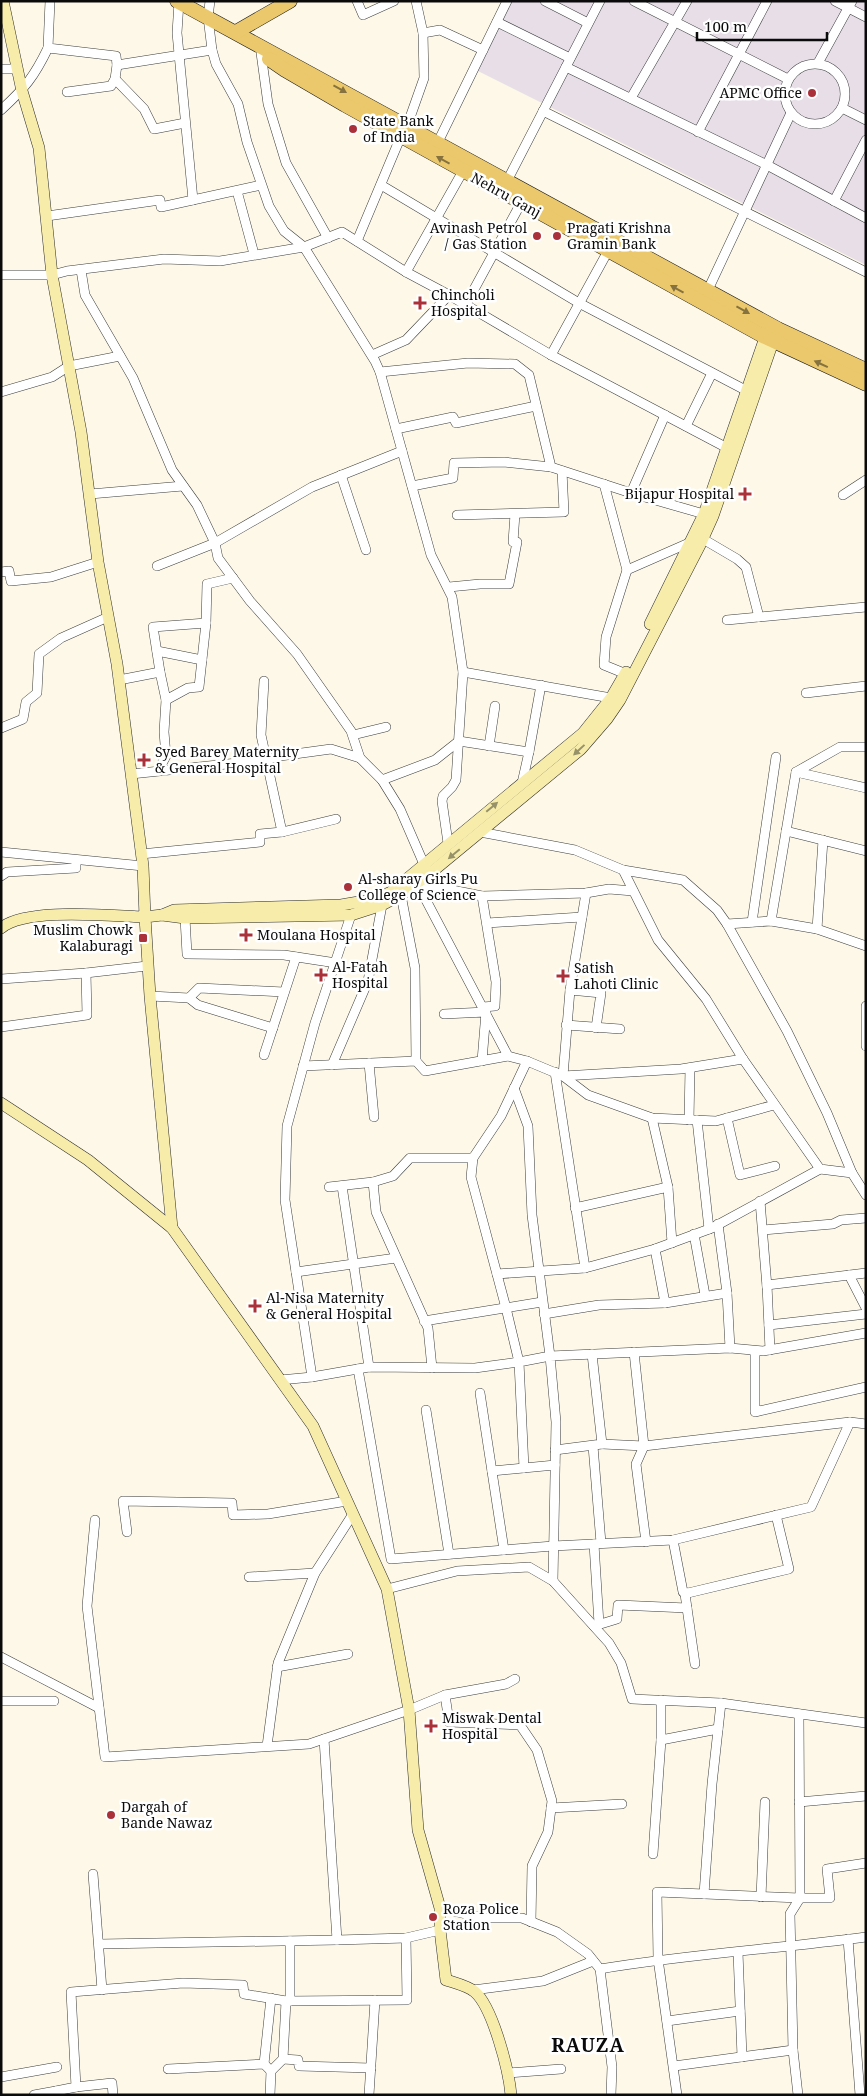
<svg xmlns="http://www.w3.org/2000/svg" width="867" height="2096" viewBox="0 0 867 2096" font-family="'Noto Serif',serif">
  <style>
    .industrial { fill: #e7dee8 }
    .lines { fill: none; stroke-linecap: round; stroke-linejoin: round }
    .minor-casing { stroke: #3d3d3d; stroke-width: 10 }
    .secondary-casing { stroke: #2c2c2c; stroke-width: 12 }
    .primary-casing { stroke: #1b1b1b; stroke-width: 15 }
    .minor { stroke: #fff; stroke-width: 9 }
    .secondary { stroke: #f7ecaa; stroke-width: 11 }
    .primary { stroke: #eac86b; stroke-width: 14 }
    .oneway { fill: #85723f }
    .oneway2 { fill: #98926a }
    .poi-dot { fill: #aa313a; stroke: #fff; stroke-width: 2 }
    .labels { text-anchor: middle; stroke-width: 5; stroke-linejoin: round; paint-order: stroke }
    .poi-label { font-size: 14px; fill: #0a0a0a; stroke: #fff; text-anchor: start }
    .street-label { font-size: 14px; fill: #0a0a0a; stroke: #fff }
    .district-label { font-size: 19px; font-weight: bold; letter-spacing: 1px; fill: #0a0a0a; stroke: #fff }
  </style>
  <rect width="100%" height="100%" fill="#fdf8e8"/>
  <path class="industrial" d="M502 1H866V265L470 67Z"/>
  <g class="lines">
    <g class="minor-casing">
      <g id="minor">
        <path d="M50 1 48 48 116 56 117 65 212 50"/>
        <path d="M210 1 208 17 212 50 216 64 238 104 247 142 269 206 284 231 304 247 375 361 380 372 431 555 452 597 463 672 456 780 452 787 443 796 442 801 448 843"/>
        <path d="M357 1 363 15 394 1"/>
        <path d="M545 1 588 23"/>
        <path d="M634 1 788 79"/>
        <path d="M835 1 866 17"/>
        <path d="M179 2 177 33 193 200"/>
        <path d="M497 22 570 58"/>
        <path d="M423 33 440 30 483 50"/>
        <path d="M261 53 268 104 286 163 328 238"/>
        <path d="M818 63 852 1"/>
        <circle cx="815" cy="94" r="30"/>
        <path d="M566 67 767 165 866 218"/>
        <path d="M1 69H17"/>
        <path d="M115 79 144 109 154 129 185 123"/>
        <path d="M67 92 111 86 115 79 117 65"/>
        <path d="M631 98 687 1"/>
        <path d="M842 108 866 120"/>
        <path d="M1 110C25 88 34 77 48 48"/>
        <path d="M543 111 866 272"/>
        <path d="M407 126 424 78 423 33 416 1"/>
        <path d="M698 132 767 1"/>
        <path d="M438 142 507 1"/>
        <path d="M507 181 600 1"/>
        <path d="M381 185 579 303 751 393"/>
        <path d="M237 191 254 254"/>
        <path d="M834 201 866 140"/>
        <path d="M47 216 160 200 161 207 261 185"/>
        <path d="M357 241 401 136"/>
        <path d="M81 270 85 295 133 378 172 470 197 505 215 543 312 487 402 451"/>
        <path d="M406 272 463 171"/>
        <path d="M1 275H52L67 271 164 259 220 261 304 247 342 232 406 272 449 295 551 355 731 450"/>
        <path d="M706 294 791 113"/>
        <path d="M465 306 521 203"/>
        <path d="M372 355 406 340 449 295"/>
        <path d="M551 355 608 251"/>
        <path d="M380 372 468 363 515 364 529 375 551 467 631 493 704 514"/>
        <path d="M1 392 52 377 69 366 120 356"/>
        <path d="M686 426 712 373"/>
        <path d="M396 429 453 417 456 423 536 406"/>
        <path d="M341 475 366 550"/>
        <path d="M604 484 627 570 691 542"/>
        <path d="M412 486 453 478 454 463 504 462 551 467"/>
        <path d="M631 493 665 415"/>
        <path d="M90 494 183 486"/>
        <path d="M843 495 866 480"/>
        <path d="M457 515 564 512 562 471"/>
        <path d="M703 539 737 559 746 567 759 617"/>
        <path d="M157 566 215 543 218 558 250 601 297 654 351 731 360 758 382 780 435 760 459 741 529 752 522 783"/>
        <path d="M627 570 606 637 604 665 631 676"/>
        <path d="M1 572 9 571 11 581 51 577 98 562"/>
        <path d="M449 587 480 584H509L517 542H513L515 514"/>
        <path d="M727 620 866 607"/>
        <path d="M157 651 202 660"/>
        <path d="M160 672 153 627 206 623"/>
        <path d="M463 672 611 698"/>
        <path d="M119 680 160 672 166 700 188 688 199 687 206 623 207 584 233 578"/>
        <path d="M264 681 261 735 282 832 336 819"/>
        <path d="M806 693 866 686"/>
        <path d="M1 728 23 719 26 702 37 693 39 654 61 638 108 617"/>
        <path d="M353 735 386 727"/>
        <path d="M489 746 495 706"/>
        <path d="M529 752 541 685"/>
        <path d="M158 771 166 756 164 732 166 700"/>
        <path d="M796 772 840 747H866"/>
        <path d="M131 774 266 760 280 756 331 749 360 758"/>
        <path d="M382 780 400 809 426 869"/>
        <path d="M786 831 866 851"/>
        <path d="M480 832 575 850 623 870 658 940 706 999 743 1059 820 1169 852 1173 866 1195"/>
        <path d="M1 852 143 866"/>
        <path d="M141 854 260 842V834L282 832"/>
        <path d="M623 870 683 880 717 910 727 924 787 1031 827 1113 852 1173"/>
        <path d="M1 876 7 872 76 868V860"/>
        <path d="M417 883 482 896 496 982 495 1006 483 1007"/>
        <path d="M586 893 570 990 563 1076 588 1095 652 1118 716 1121 774 1105"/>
        <path d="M401 895 415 968 416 1061"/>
        <path d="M482 896 586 893 609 889 633 891"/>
        <path d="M185 918 187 954 284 955 336 963"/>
        <path d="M771 921 796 772 866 788"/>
        <path d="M752 922 776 757"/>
        <path d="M487 923 582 917"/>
        <path d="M727 924 771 921 817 929 866 946"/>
        <path d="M817 929 823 840"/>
        <path d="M1 979 86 973 147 966"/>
        <path d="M570 990 601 993 596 1028"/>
        <path d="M150 996 189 998 198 1005 273 1028"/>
        <path d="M189 998 199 988 284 992"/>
        <path d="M866 1006V1046"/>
        <path d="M444 1014 486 1012 482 1061"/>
        <path d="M566 1025 620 1029"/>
        <path d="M1 1027 87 1015 86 973"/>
        <path d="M264 1055 296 957"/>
        <path d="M527 1061 563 1076 681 1069 743 1059"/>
        <path d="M369 1063 374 1117"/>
        <path d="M332 1065 368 981 382 905"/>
        <path d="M303 1066 416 1061 425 1071 508 1056 417 883"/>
        <path d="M555 1072 585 1268"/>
        <path d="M514 1088 528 1126 532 1215 550 1356 519 1362 524 1468"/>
        <path d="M652 1118 668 1187"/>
        <path d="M727 1118 740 1175 775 1166"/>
        <path d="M689 1120 690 1068"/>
        <path d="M697 1120 709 1229"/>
        <path d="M342 1186 369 1367"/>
        <path d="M329 1187 373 1182"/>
        <path d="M760 1201 767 1287"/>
        <path d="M575 1208 668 1187 672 1243"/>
        <path d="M718 1224 727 1293"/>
        <path d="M763 1230 833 1224 841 1220 866 1218"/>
        <path d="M694 1234 705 1295"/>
        <path d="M655 1249 665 1303 727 1293 730 1348"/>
        <path d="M296 1272 396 1258"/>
        <path d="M497 1274 585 1268 655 1249 712 1228 820 1169"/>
        <path d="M849 1275 866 1308"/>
        <path d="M544 1314 599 1305 665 1303"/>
        <path d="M424 1321 542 1302"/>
        <path d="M769 1325 866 1314"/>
        <path d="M770 1350 767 1285 866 1273"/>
        <path d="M755 1351V1412L866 1387"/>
        <path d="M634 1352 644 1446 636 1464 646 1542"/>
        <path d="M432 1368 428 1328 376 1212 373 1182 393 1176 410 1158H473"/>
        <path d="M358 1369 391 1559 553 1546 673 1540 811 1507 850 1422"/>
        <path d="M312 1377 369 1367 475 1368 519 1362 506 1308 471 1177 473 1158 501 1116 527 1061 508 1056"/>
        <path d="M280 1380 312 1377 285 1200 287 1126 315 1023 351 915"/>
        <path d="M480 1393 504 1550"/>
        <path d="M426 1410 449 1554"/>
        <path d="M602 1444 644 1446 850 1422 866 1424"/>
        <path d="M593 1446 601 1543"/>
        <path d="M555 1450 602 1444 592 1354"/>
        <path d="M492 1471 555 1465"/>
        <path d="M95 1520 87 1606 105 1757 309 1744 409 1710 445 1695 506 1684 515 1679"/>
        <path d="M127 1532 123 1501 232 1503 233 1515 268 1514 347 1501"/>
        <path d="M673 1540 683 1592 688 1593 789 1569 776 1515"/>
        <path d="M594 1544 599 1624"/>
        <path d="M249 1577 315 1573"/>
        <path d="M553 1581 556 1422 550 1356 730 1348 763 1351 866 1333"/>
        <path d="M387 1589 457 1571 529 1567 553 1581 609 1643 621 1663 632 1699 721 1703 866 1723"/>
        <path d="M685 1594 695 1664"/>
        <path d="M594 1626 617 1619 618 1605 687 1608"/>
        <path d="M1 1657 99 1708"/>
        <path d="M277 1667 348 1654"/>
        <path d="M445 1695 449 1722 520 1725 537 1750 552 1801 548 1832 532 1866 531 1922"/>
        <path d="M1 1701H54"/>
        <path d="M324 1739 337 1940 406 1938"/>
        <path d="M661 1740 718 1729"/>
        <path d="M267 1746 278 1663 315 1573 353 1514"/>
        <path d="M799 1802 866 1796"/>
        <path d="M551 1808 622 1804"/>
        <path d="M653 1854 661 1740V1700"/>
        <path d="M93 1874 102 1990"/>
        <path d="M704 1894 712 1784 721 1703"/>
        <path d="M761 1897 765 1802"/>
        <path d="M440 1908 483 1918H522L557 1932 588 1954 600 1969 612 2067 611 2095"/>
        <path d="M848 1939 860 2095"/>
        <path d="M290 1941V2001"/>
        <path d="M99 1944 337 1940"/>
        <path d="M738 1952 742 2057"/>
        <path d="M600 1969C688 1954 777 1949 866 1937"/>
        <path d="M473 1990 543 1981 593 1961"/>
        <path d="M667 2021 740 2011"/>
        <path d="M283 2059 298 2060 299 2066 371 2068"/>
        <path d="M264 2064 271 1998"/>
        <path d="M674 2066 793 2050"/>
        <path d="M168 2069 264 2064 271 2071"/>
        <path d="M508 2073 561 2069"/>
        <path d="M1 2077 57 2067"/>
        <path d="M76 2087 112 2083 113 2095"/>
        <path d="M34 2095 56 2091"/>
        <path d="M57 2095 56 2091 76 2087 71 1992 183 1983 243 1985 244 1994 286 2001 407 2000 406 1938 440 1930"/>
        <path d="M270 2095 271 2071 283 2059 286 2001"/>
        <path d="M369 2095 375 2000"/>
        <path d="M677 2095 658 1959 657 1892 800 1898H830L827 1869 866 1863"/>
        <path d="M798 2095 793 2050 790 1914 800 1898 799 1714"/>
      </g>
    </g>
    <g class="secondary-casing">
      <g id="secondary">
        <path d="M650 624 704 514 768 329"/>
        <path d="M162 915 174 910 341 905 376 899 391 892 583 733 611 698 626 672"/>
        <path d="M1 928C27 907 110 916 145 917L143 866 117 664 98 562 81 432 52 275 39 148 22 91 3 1"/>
        <path d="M1 1103 88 1160 172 1228 313 1426 387 1589 409 1710 418 1830 440 1908V1930L446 1980C455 1983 468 1986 475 1992 493 2008 509 2071 511 2095"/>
        <path d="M172 1228 150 996 145 917 162 915 185 918 351 915 382 905 401 895 428 875 581 749 607 719 620 700 700 545 713 516 776 333"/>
      </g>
    </g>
    <g class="primary-casing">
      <g id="primary">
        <path d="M177 1 778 329 866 370"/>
        <path d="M236 32 290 1"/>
        <path d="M269 59 285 70 345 105 765 337 866 384"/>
      </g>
    </g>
    <use href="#minor" class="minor"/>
    <use href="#secondary" class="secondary"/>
    <use href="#primary" class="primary"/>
  </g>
  <defs><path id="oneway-solid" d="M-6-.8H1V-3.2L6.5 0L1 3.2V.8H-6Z" transform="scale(1.25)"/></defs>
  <g class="oneway">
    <use href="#oneway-solid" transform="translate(340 89) rotate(29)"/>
    <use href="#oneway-solid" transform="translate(443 160) rotate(-151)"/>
    <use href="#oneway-solid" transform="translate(677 289) rotate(-151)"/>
    <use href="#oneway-solid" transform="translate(743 310) rotate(29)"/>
    <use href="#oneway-solid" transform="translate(821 364) rotate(-155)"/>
  </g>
  <g class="oneway2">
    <use href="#oneway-solid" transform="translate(579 750) rotate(137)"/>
    <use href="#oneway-solid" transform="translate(492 807) rotate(-40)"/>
    <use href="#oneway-solid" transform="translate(454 854) rotate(140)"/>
  </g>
  <g class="poi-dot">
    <circle cx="812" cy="93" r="5"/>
    <circle cx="353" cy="129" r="5"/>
    <circle cx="537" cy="236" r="5"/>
    <circle cx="557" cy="236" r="5"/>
    <path d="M417.5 295.5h5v5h5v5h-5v5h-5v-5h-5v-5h5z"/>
    <path d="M742.5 486.5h5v5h5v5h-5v5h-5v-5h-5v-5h5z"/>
    <path d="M141.5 752.5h5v5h5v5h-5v5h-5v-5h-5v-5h5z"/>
    <circle cx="348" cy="887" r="5"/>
    <path d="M243.5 927.5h5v5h5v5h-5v5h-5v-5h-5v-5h5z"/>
    <rect x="138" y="933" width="10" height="10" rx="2.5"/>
    <path d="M318.5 967.5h5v5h5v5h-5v5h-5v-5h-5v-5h5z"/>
    <path d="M560.5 968.5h5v5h5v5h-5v5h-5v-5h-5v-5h5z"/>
    <path d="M252.5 1298.5h5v5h5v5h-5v5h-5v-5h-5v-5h5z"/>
    <path d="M428.5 1718.5h5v5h5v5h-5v5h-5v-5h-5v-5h5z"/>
    <circle cx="111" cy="1815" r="5"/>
    <circle cx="433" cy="1917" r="5"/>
  </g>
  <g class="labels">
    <g class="poi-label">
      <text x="802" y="98" text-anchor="end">APMC Office</text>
      <text x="363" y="126">State Bank<tspan x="363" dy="16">of India</tspan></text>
      <text x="527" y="233" text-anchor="end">Avinash Petrol<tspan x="527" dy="16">/ Gas Station</tspan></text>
      <text x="567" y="233">Pragati Krishna<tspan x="567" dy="16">Gramin Bank</tspan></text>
      <text x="431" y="300">Chincholi<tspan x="431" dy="16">Hospital</tspan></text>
      <text x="734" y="499" text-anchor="end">Bijapur Hospital</text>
      <text x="155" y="757">Syed Barey Maternity<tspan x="155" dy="16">&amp; General Hospital</tspan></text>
      <text x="358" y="884">Al-sharay Girls Pu<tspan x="358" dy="16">College of Science</tspan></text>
      <text x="133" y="935" text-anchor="end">Muslim Chowk<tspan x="133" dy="16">Kalaburagi</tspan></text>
      <text x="257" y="940">Moulana Hospital</text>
      <text x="332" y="972">Al-Fatah<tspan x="332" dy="16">Hospital</tspan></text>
      <text x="574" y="973">Satish<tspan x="574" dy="16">Lahoti Clinic</tspan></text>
      <text x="266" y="1303">Al-Nisa Maternity<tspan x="266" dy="16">&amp; General Hospital</tspan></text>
      <text x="442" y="1723">Miswak Dental<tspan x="442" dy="16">Hospital</tspan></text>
      <text x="121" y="1812">Dargah of<tspan x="121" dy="16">Bande Nawaz</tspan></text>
      <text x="443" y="1914">Roza Police<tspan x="443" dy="16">Station</tspan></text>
    </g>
    <g class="street-label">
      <text transform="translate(506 195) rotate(29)" y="5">Nehru Ganj</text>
    </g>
    <g class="district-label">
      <text x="588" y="2052">RAUZA</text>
    </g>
  </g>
  <rect width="867" height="2096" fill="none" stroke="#0a0a0a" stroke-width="5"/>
  <path d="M697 32v8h130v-8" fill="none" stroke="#0a0a0a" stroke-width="2.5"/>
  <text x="704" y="32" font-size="15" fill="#0a0a0a" stroke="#ffffff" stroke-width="4" paint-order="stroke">100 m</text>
</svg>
